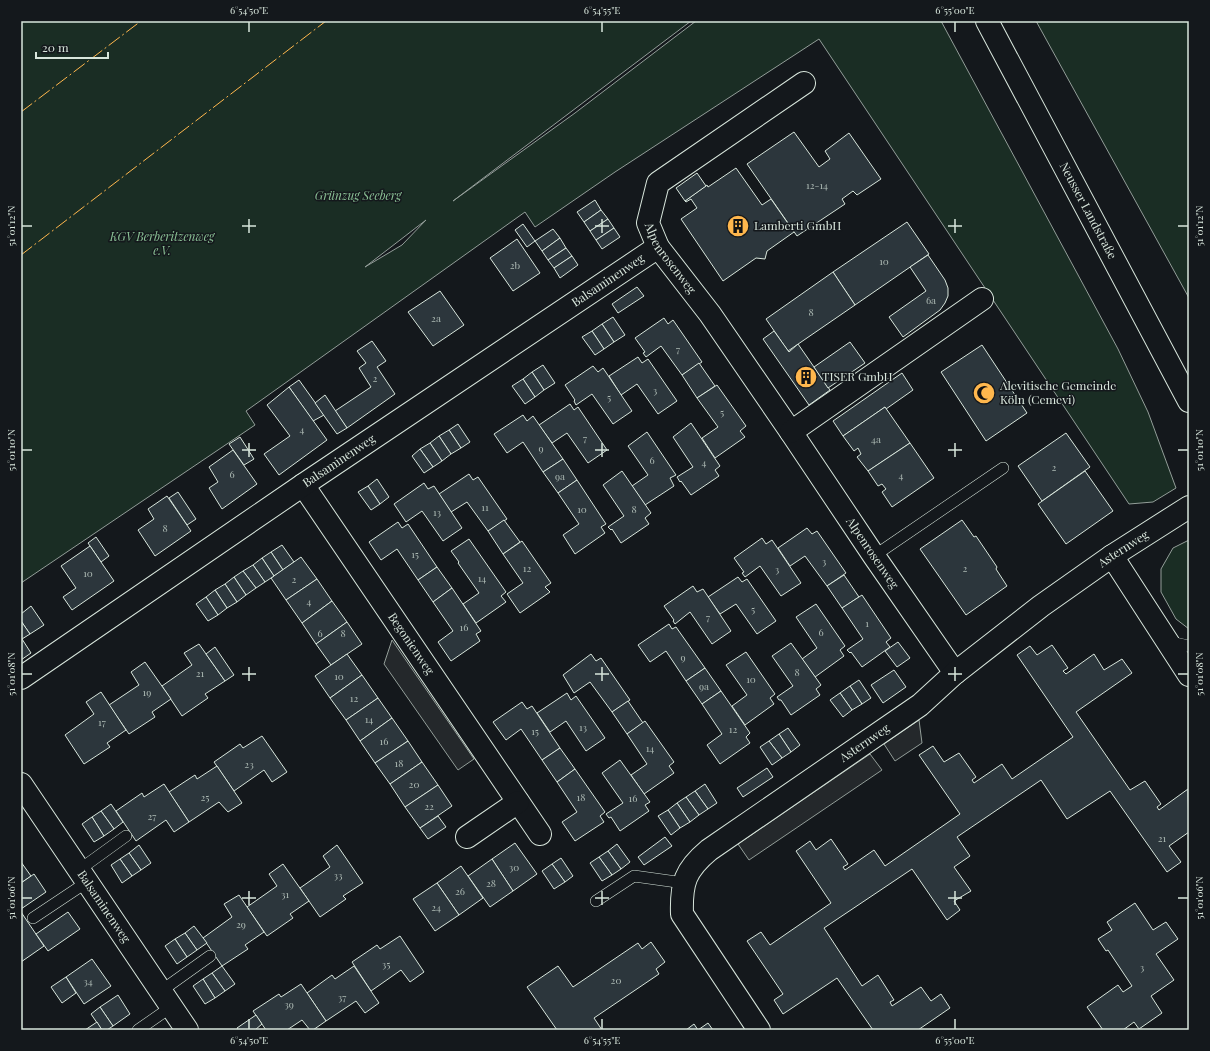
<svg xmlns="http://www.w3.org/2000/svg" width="1210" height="1051" viewBox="0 0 1210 1051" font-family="'Playfair Display',serif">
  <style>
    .green { fill: #1a2d24; stroke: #939e99; fill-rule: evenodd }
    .parking { fill: #24282b; stroke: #939e99 }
    .building { fill: #2c363c; stroke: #d8e6dc }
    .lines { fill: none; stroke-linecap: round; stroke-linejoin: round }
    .lane-casing { stroke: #d8e6dc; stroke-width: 12 }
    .street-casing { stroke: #d8e6dc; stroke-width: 24 }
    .secondary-casing { stroke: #d8e6dc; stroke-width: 24 }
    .lane { stroke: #14181c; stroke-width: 11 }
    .street { stroke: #14181c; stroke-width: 22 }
    .secondary { stroke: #14181c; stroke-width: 22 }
    .power { stroke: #ffb74d; stroke-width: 1; stroke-dasharray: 14 3 2 3; stroke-linecap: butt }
    .ticks { fill: none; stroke: #d8e6dc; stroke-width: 1.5 }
    .labels { text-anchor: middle; stroke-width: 3; stroke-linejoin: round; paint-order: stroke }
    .number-label { font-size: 10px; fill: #adbab4 }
    .park-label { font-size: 12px; font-style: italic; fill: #8ac095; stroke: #14181c }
    .street-label { font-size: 12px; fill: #d8e6dc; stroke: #14181c }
    .poi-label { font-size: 12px; fill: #d8e6dc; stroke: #14181c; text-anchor: start }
    .neatline { fill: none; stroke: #d8e6dc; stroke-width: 1.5 }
    .ticks-label { font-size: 10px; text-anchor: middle; fill: #d8e6dc }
  </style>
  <rect width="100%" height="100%" fill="#14181c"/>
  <g class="green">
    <path d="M21 21H691L453 201 575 113 696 21H941L1118 349 1148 412 1176 488 1153 502 1129 504 819 39 615 172 535 227 525 212 246 411 255 425 21 583ZM426 220 402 245 365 267Z"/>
    <path d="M1036 21H1189V298Z"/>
    <path d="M1189 540V629L1176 619 1161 592V569L1173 548Z"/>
  </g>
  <g class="parking">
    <path d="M392 640 474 759 458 770 384 664Z"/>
    <path d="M919 720 922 743 895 761 884 744Z"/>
    <path d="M870 754 882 770 749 860 738 844Z"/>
  </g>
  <g class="building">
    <path d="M794 132 819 167 830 159 825 151 849 133 881 179 857 195 853 191 842 199 845 204 797 236 747 164Z"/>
    <path d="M736 168 762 205 771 199 794 232 767 251 765 259 756 258 723 281 681 219 697 208 691 199 686 202 685 201 707 185 708 187Z"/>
    <path d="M697 173 706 186 685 201 676 188Z"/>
    <path d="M595 200 601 210 584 222 577 212Z"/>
    <path d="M601 210 608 219 590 231 584 222Z"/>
    <path d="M608 219 614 228 596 240 590 231Z"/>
    <path d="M907 222 929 254 855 305 833 272Z"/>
    <path d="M523 224 535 241 527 247 515 230Z"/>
    <path d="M614 228 620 237 602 249 596 240Z"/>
    <path d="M553 229 560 238 542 251 535 241Z"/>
    <path d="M560 238 566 248 548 260 542 251Z"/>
    <path d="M517 239 540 273 513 291 490 258Z"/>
    <path d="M566 248 572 256 554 268 548 260Z"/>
    <path d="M928 255 945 280 948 288V296L945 303 940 310 903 337 889 317 926 291 910 267Z"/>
    <path d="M572 256 578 265 560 278 554 268Z"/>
    <path d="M833 272 855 305 788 351 766 319Z"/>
    <path d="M637 287 644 296 618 313 612 304Z"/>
    <path d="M440 291 464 325 433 346 408 312Z"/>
    <path d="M613 317 625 335 614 342 602 324Z"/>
    <path d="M664 318 668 324 673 320 702 362 682 375 661 346 646 357 643 353 645 352 635 338Z"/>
    <path d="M602 324 614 342 604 349 592 331Z"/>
    <path d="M592 331 604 349 595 355 582 337Z"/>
    <path d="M774 331 789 352 798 344 830 390 809 405 763 339Z"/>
    <path d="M372 341 386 361 377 367 395 394 347 428 335 411 371 387 359 368 366 363 357 351Z"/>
    <path d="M850 342 865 363 828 388 814 367Z"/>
    <path d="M982 345 1027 413 986 441 941 372Z"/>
    <path d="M638 357 642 363 648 359 677 401 658 414 637 384 621 395 609 376Z"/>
    <path d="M699 363 715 386 697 398 682 375Z"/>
    <path d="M543 365 555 383 544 390 532 372Z"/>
    <path d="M593 366 598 372 603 368 632 411 613 424 592 394 576 405 574 401 575 400 565 385Z"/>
    <path d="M532 372 544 390 535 397 523 379Z"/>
    <path d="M902 373 913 390 886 409 885 407 843 436 833 421Z"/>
    <path d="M523 379 535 397 525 404 512 386Z"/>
    <path d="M299 380 324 415 313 421 289 387Z"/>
    <path d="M717 385 746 426 740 431 745 437 715 458 702 438 718 427 697 398Z"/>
    <path d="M289 387 327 440 279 475 264 454 290 436 267 405Z"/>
    <path d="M325 395 347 428 337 434 315 403Z"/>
    <path d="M570 404 574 410 578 407 607 450 588 463 567 433 552 443 539 425Z"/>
    <path d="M885 407 910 443 868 471 857 457 861 454 858 448 854 451 843 436Z"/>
    <path d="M523 415 527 421 533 416 563 459 543 472 523 442 507 453 494 434Z"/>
    <path d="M691 423 720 466 715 470 719 476 691 495 681 481 680 482 677 477 693 467 673 437Z"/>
    <path d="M458 424 470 442 461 448 449 430Z"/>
    <path d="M449 430 461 448 451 454 439 436Z"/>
    <path d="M647 432 676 475 670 478 674 486 645 505 632 486 648 475 628 446Z"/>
    <path d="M1066 433 1090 467 1042 501 1018 466Z"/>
    <path d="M439 436 451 454 442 461 430 443Z"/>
    <path d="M240 437 254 459 244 465 229 444Z"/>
    <path d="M430 443 442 461 433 467 420 449Z"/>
    <path d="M910 443 934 478 892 507 882 492 886 489 882 484 878 486 868 471Z"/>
    <path d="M420 449 433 467 424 473 412 456Z"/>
    <path d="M233 450 257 484 222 509 209 488 218 482 209 467Z"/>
    <path d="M563 459 577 480 558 493 543 472Z"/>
    <path d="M622 471 651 513 645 518 649 524 621 543 612 529 611 530 608 527 624 516 603 485Z"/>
    <path d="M1085 471 1113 511 1066 544 1038 504Z"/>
    <path d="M469 474 473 480 478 477 507 519 488 531 467 502 451 512 439 494Z"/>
    <path d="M377 479 389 497 380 504 368 486Z"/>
    <path d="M577 480 606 524 601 527 605 533 575 554 563 535 579 524 558 493Z"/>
    <path d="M424 483 428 489 434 486 462 528 443 541 422 511 406 522 394 504Z"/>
    <path d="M368 486 380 504 371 510 358 492Z"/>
    <path d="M178 492 196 519 187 525 169 498Z"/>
    <path d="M167 496 191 531 155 556 138 530 154 519 148 509Z"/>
    <path d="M504 520 520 542 503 554 488 531Z"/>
    <path d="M962 520 974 537 976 536 997 567 996 569 1007 586 966 615 920 549Z"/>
    <path d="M398 522 402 528 408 524 437 567 418 580 397 549 381 560 369 542Z"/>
    <path d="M807 528 812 534 817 531 846 573 827 586 805 556 790 566 778 548Z"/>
    <path d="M96 537 109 556 101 562 88 543Z"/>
    <path d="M762 538 766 544 772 540 801 583 781 596 760 566 745 577 742 573 744 572 734 558Z"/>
    <path d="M469 539 506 592 501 596 506 602 476 623 463 604 479 593 458 563 459 562 451 551Z"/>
    <path d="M522 541 551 583 545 587 550 592 520 613 507 594 523 583 503 554Z"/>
    <path d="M282 545 294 562 283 570 271 552Z"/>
    <path d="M90 546 114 581 72 610 63 597 76 588 61 566Z"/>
    <path d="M271 552 283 570 274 576 262 558Z"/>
    <path d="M301 557 317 579 286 600 271 578Z"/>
    <path d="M262 558 274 576 265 582 253 565Z"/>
    <path d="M253 565 265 582 256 588 243 571Z"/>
    <path d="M437 567 452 588 433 602 418 580Z"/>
    <path d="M243 571 256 588 246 595 234 577Z"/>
    <path d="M844 575 859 597 842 608 827 586Z"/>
    <path d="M234 577 246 595 237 602 225 584Z"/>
    <path d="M738 577 742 582 747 579 776 621 757 634 736 604 720 614 708 597Z"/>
    <path d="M317 579 332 601 302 623 286 600Z"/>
    <path d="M225 584 237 602 227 608 215 590Z"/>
    <path d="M693 586 697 592 703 589 731 631 712 644 690 612 675 624 673 621 674 620 664 606Z"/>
    <path d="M452 588 481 631 476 634 480 641 451 661 438 642 453 631 433 602Z"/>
    <path d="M215 590 227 608 218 615 206 597Z"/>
    <path d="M862 595 891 638 886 642 890 647 862 667 851 652 850 653 847 650 863 639 842 608Z"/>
    <path d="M206 597 218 615 208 621 196 604Z"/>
    <path d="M332 601 347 622 316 644 302 623Z"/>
    <path d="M816 604 845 646 840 650 844 656 815 677 802 659 817 648 796 617Z"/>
    <path d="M31 606 44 625 30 634 21 621V614Z"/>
    <path d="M21 621 30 634 22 639 31 653 21 660Z"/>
    <path d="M347 622 362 644 331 665 316 644Z"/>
    <path d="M669 624 672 629 676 627 705 668 686 681 666 651 650 662 638 645Z"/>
    <path d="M898 642 910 658 897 667 885 651Z"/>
    <path d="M791 643 821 685 816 689 820 695 791 715 781 700H779L777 697 793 686 772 656Z"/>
    <path d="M199 644 225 681 205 694 208 698 182 716 162 686 192 665 184 653Z"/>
    <path d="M1052 645 1068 668 1063 671 1066 674 1094 654 1104 670 1122 659 1132 673 1076 712 1130 790 1145 781 1161 804 1157 807 1159 810 1188 789 1189 832 1169 846 1181 862 1167 872 1110 791 1067 819 1041 780 957 837 970 856 954 867 971 891 954 901 960 910 947 920 912 869 824 928 862 986 878 975 894 1000 890 1002 892 1006 921 987 931 1001 941 994 950 1008 918 1030H873L837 978 783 1014 774 1000 783 994 747 941 761 932 770 945 831 903 796 851 810 841 816 850 831 839 848 864 843 867 845 870 874 850 885 866 960 814 919 755 933 746 944 762 959 753 976 777 972 780 974 783 1002 764 1012 779 1073 737 1017 655 1030 646 1037 655Z"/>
    <path d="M215 647 234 675 225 681 206 654Z"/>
    <path d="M746 652 775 694 770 698 774 704 745 725 732 706 747 695 726 665Z"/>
    <path d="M347 654 362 675 330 698 315 676Z"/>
    <path d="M591 654 596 661 601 658 630 700 612 712 590 682 574 693 563 675Z"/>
    <path d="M145 662 171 699 152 712 155 717 129 734 109 705 139 685 131 672Z"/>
    <path d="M705 668 721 691 702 704 686 681Z"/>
    <path d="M894 670 906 687 883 703 871 685Z"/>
    <path d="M362 675 378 698 346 720 330 698Z"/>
    <path d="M859 680 871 698 862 704 850 686Z"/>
    <path d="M850 686 862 704 852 710 840 693Z"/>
    <path d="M721 691 750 733 746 737 750 743 720 764 707 745 722 734 702 704Z"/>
    <path d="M101 692 126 730 107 743 110 747 84 764 65 735 94 714 86 702Z"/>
    <path d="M567 693 571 700 576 696 605 738 586 751 566 721 550 732 537 713Z"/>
    <path d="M840 693 852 710 843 717 830 700Z"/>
    <path d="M378 698 392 718 360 741 346 720Z"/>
    <path d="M628 701 643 723 627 734 612 712Z"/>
    <path d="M522 702 527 709 532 706 560 748 542 760 521 729 506 740 493 722Z"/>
    <path d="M392 718 408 741 375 763 360 741Z"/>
    <path d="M645 721 674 762 669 766 674 773 644 794 631 775 647 764 627 734Z"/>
    <path d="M788 728 800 745 791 752 779 734Z"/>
    <path d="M779 734 791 752 782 758 769 741Z"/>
    <path d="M262 736 287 772 272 782 264 770 234 791 214 762 240 744 243 748Z"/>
    <path d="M408 741 422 762 390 784 375 763Z"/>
    <path d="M769 741 782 758 772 765 760 747Z"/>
    <path d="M560 748 575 769 557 782 542 760Z"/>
    <path d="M620 760 650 802 645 805 649 811 620 831 611 817 609 818 606 814 623 803 602 773Z"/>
    <path d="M422 762 438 785 405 807 390 784Z"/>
    <path d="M217 766 242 803 228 812 219 802 189 822 169 792 195 775 197 779Z"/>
    <path d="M767 768 773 777 743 797 737 788Z"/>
    <path d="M575 769 605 812 600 816 604 822 575 841 562 822 577 812 557 782Z"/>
    <path d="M164 784 189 822 174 832 166 820 136 841 116 811 142 793 144 797Z"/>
    <path d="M705 784 717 803 708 809 695 791Z"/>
    <path d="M438 785 452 806 420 828 405 807Z"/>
    <path d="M695 791 708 809 699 815 686 797Z"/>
    <path d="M686 797 699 815 690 822 677 803Z"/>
    <path d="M677 803 690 822 680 828 668 810Z"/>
    <path d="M111 804 123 822 114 829 101 811Z"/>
    <path d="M668 810 680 828 671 835 658 816Z"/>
    <path d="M101 811 114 829 104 836 92 817Z"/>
    <path d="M438 816 446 827 428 839 420 828Z"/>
    <path d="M92 817 104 836 94 842 82 824Z"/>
    <path d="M665 837 672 846 644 865 638 857Z"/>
    <path d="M515 843 537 874 513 891 492 859Z"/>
    <path d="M617 844 630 862 621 869 608 851Z"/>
    <path d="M139 845 151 863 141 870 129 853Z"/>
    <path d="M337 845 363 883 343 896 346 899 320 917 300 888 330 867 323 856Z"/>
    <path d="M608 851 621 869 612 875 599 857Z"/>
    <path d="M129 853 141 870 132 876 120 859Z"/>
    <path d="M599 857 612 875 602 881 590 863Z"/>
    <path d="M561 858 573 876 565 882 552 864Z"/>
    <path d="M120 859 132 876 122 883 111 865Z"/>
    <path d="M492 859 513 891 490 907 468 876Z"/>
    <path d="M21 862 31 876 21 883Z"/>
    <path d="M283 864 309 901 290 914 293 918 267 936 247 907 277 886 269 874Z"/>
    <path d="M552 864 565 882 554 889 542 871Z"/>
    <path d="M461 866 483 898 459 915 437 883Z"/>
    <path d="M34 874 46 892 21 909V883Z"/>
    <path d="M437 883 459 915 435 931 413 899Z"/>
    <path d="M239 895 264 932 245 945 248 949 222 966 203 938 232 917 224 904Z"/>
    <path d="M1135 903 1153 930 1166 922 1178 939 1156 954 1174 980 1151 996 1162 1013 1139 1029 1134 1022 1123 1030H1103L1087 1007 1118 985 1123 992 1132 986 1108 950 1106 951 1098 939 1112 930 1107 922Z"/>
    <path d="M21 912 44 946 21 962Z"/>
    <path d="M68 912 80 929 48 951 36 934Z"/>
    <path d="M194 926 207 943 197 950 185 933Z"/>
    <path d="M185 933 197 950 187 957 175 939Z"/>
    <path d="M400 936 424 972 410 982 401 970 371 991 352 962 377 945 380 949Z"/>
    <path d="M175 939 187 957 177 964 165 946Z"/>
    <path d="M651 942 665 962 656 969 659 974 594 1018 602 1030H557L527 987 558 966 573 987 638 943 642 949Z"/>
    <path d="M92 959 111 986 84 1004 66 977Z"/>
    <path d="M222 966 235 984 225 991 212 973Z"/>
    <path d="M354 966 379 1003 365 1013 356 1001 326 1021 307 993 332 975 335 979Z"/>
    <path d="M212 973 225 991 215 998 203 979Z"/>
    <path d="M66 977 76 993 62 1003 51 987Z"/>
    <path d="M203 979 215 998 205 1004 193 986Z"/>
    <path d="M301 984 326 1021 313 1030H310L302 1020 287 1030H266L253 1011 279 994 281 997Z"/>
    <path d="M118 995 130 1014 113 1026 100 1007Z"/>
    <path d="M100 1007 113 1026 107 1030H102L91 1014Z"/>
    <path d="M256 1015 262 1024 255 1030H238L237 1028Z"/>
    <path d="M97 1022 102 1030H85Z"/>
    <path d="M708 1023 713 1030H686L694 1024 698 1030Z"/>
  </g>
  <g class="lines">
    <g class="lane-casing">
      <g id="lane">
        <path d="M874 556 1003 468"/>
        <path d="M1170 642 1189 646"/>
        <path d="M79 870 126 836"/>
        <path d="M596 901 634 876 684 883"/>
        <path d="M33 918 87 882"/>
        <path d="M161 991 210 956"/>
        <path d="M138 1030 171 1007"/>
      </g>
    </g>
    <g class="street-casing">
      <g id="street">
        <path id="s1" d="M804 83 658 183 648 223 658 247 710 314 791 432 874 556 955 673"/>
        <path d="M791 432 982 299"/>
        <path id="s2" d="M303 485 540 834"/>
        <path d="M1112 556 1189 675"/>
        <path id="s3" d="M21 678 303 485 658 247"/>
        <path id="s4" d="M21 784 187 1030"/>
        <path d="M467 837 518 802"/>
        <path id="s5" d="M759 1030 682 914C681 883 685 870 709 850L920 705 955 673 1041 606 1112 556 1189 507"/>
      </g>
    </g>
    <g class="secondary-casing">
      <g id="secondary">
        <path id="s6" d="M987 21 1189 401"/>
      </g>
    </g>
    <use href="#lane" class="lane"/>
    <use href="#street" class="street"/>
    <use href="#secondary" class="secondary"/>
    <g class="power">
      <path d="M21 112 141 21"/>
      <path d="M21 255 326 21"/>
    </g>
  </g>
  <path class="ticks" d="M249 22V32M602 22V32M955 22V32M249 219V233M602 219V233M955 219V233M22 226H32M242 226H256M595 226H609M948 226H962M1178 226H1188M249 443V457M602 443V457M955 443V457M22 450H32M242 450H256M595 450H609M948 450H962M1178 450H1188M249 667V681M602 667V681M955 667V681M22 674H32M242 674H256M595 674H609M948 674H962M1178 674H1188M249 891V905M602 891V905M955 891V905M22 898H32M242 898H256M595 898H609M948 898H962M1178 898H1188M249 1019V1029M602 1019V1029M955 1019V1029"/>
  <defs>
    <g id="building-disc" transform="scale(1.15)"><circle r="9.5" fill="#ffb74d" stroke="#14181c"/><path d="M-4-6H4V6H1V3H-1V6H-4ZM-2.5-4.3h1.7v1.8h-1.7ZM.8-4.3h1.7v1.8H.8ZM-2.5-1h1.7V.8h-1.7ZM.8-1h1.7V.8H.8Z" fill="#111"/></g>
    <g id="mosque-disc" transform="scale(1.15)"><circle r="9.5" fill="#ffb74d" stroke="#14181c"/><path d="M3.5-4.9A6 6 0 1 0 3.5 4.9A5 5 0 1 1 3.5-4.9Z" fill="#111"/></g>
  </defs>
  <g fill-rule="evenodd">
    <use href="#building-disc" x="738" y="226"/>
    <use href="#building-disc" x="806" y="377"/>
    <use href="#mosque-disc" x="984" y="393"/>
  </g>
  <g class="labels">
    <g class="number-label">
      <text x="817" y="189">12-14</text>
      <text x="884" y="265">10</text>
      <text x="515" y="269">2b</text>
      <text x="931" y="304">6a</text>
      <text x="811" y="316">8</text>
      <text x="436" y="322">2a</text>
      <text x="678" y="353">7</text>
      <text x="375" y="382">2</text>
      <text x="655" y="394">3</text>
      <text x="609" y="401">5</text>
      <text x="722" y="416">5</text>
      <text x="302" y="433">4</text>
      <text x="585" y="442">7</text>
      <text x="876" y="443">4a</text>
      <text x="541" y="452">9</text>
      <text x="652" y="464">6</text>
      <text x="704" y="466">4</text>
      <text x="1054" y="471">2</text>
      <text x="232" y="478">6</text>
      <text x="901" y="479">4</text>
      <text x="560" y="480">9a</text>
      <text x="485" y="511">11</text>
      <text x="582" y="513">10</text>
      <text x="634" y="513">8</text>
      <text x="437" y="516">13</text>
      <text x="165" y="532">8</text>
      <text x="415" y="558">15</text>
      <text x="824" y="565">3</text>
      <text x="527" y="572">12</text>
      <text x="965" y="572">2</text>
      <text x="777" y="573">3</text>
      <text x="88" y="577">10</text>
      <text x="482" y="582">14</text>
      <text x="294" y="583">2</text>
      <text x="309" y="605">4</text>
      <text x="753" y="613">5</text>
      <text x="708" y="621">7</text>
      <text x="867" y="627">1</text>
      <text x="464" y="631">16</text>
      <text x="821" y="636">6</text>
      <text x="320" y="637">6</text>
      <text x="343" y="637">8</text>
      <text x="683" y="661">9</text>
      <text x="797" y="676">8</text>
      <text x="200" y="677">21</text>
      <text x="339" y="680">10</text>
      <text x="751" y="683">10</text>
      <text x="704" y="690">9a</text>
      <text x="147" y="696">19</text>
      <text x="354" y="702">12</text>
      <text x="369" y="723">14</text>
      <text x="102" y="726">17</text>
      <text x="583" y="731">13</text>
      <text x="733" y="733">12</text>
      <text x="535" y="735">15</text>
      <text x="384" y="745">16</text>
      <text x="650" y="752">14</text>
      <text x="399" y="767">18</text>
      <text x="249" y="768">23</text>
      <text x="414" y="788">20</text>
      <text x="205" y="801">25</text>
      <text x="581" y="801">18</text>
      <text x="633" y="802">16</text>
      <text x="429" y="810">22</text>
      <text x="152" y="820">27</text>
      <text x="1162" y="842">21</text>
      <text x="514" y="871">30</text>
      <text x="338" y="879">33</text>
      <text x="491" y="887">28</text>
      <text x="460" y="895">26</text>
      <text x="285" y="898">31</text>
      <text x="436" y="911">24</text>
      <text x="241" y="928">29</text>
      <text x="386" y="968">35</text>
      <text x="1142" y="971">3</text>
      <text x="616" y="984">20</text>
      <text x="88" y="985">34</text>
      <text x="342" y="1001">37</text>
      <text x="289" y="1008">39</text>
    </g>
    <g class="park-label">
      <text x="358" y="200">Grünzug Seeberg</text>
      <text x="162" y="241">KGV Berberitzenweg<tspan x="162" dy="14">e.V.</tspan></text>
    </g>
    <g class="street-label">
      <text dy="4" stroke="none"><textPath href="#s6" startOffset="215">Neusser Landstraße</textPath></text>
      <text dy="4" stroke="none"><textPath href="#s1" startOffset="260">Alpenrosenweg</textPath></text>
      <text dy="4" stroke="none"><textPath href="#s3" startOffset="709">Balsaminenweg</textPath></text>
      <text dy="4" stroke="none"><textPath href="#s3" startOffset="385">Balsaminenweg</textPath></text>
      <text dy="4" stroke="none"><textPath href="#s5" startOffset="725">Asternweg</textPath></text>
      <text dy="4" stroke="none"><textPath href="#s1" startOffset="618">Alpenrosenweg</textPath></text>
      <text dy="4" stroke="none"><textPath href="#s2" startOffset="192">Begonienweg</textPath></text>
      <text dy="4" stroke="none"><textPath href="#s5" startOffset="401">Asternweg</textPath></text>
      <text dy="4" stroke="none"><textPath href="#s4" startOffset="148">Balsaminenweg</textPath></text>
    </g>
    <g class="poi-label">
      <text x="754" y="230">Lamberti GmbH</text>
      <text x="822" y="381">TISER GmbH</text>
      <text x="1000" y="390">Alevitische Gemeinde<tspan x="1000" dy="14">Köln (Cemevi)</tspan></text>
    </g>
  </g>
  <rect width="1210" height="1051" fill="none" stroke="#14181c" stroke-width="44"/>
  <path d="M36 52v6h72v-6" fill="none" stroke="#d8e6dc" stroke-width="2"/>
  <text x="42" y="52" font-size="12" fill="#d8e6dc" stroke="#14181c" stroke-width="3" paint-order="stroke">20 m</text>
  <rect x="22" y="22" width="1166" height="1007" class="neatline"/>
  <g class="ticks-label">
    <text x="249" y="14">6°54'50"E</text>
    <text x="602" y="14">6°54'55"E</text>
    <text x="955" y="14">6°55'00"E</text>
    <text transform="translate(11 226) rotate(-90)" y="4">51°01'12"N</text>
    <text transform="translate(1199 226) rotate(-90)" y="4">51°01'12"N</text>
    <text transform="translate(11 450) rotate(-90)" y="4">51°01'10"N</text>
    <text transform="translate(1199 450) rotate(-90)" y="4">51°01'10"N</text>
    <text transform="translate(11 674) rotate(-90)" y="4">51°01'08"N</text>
    <text transform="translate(1199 674) rotate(-90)" y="4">51°01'08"N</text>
    <text transform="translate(11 898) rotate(-90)" y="4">51°01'06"N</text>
    <text transform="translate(1199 898) rotate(-90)" y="4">51°01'06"N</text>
    <text x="249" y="1044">6°54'50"E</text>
    <text x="602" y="1044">6°54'55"E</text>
    <text x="955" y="1044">6°55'00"E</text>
  </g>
</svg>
